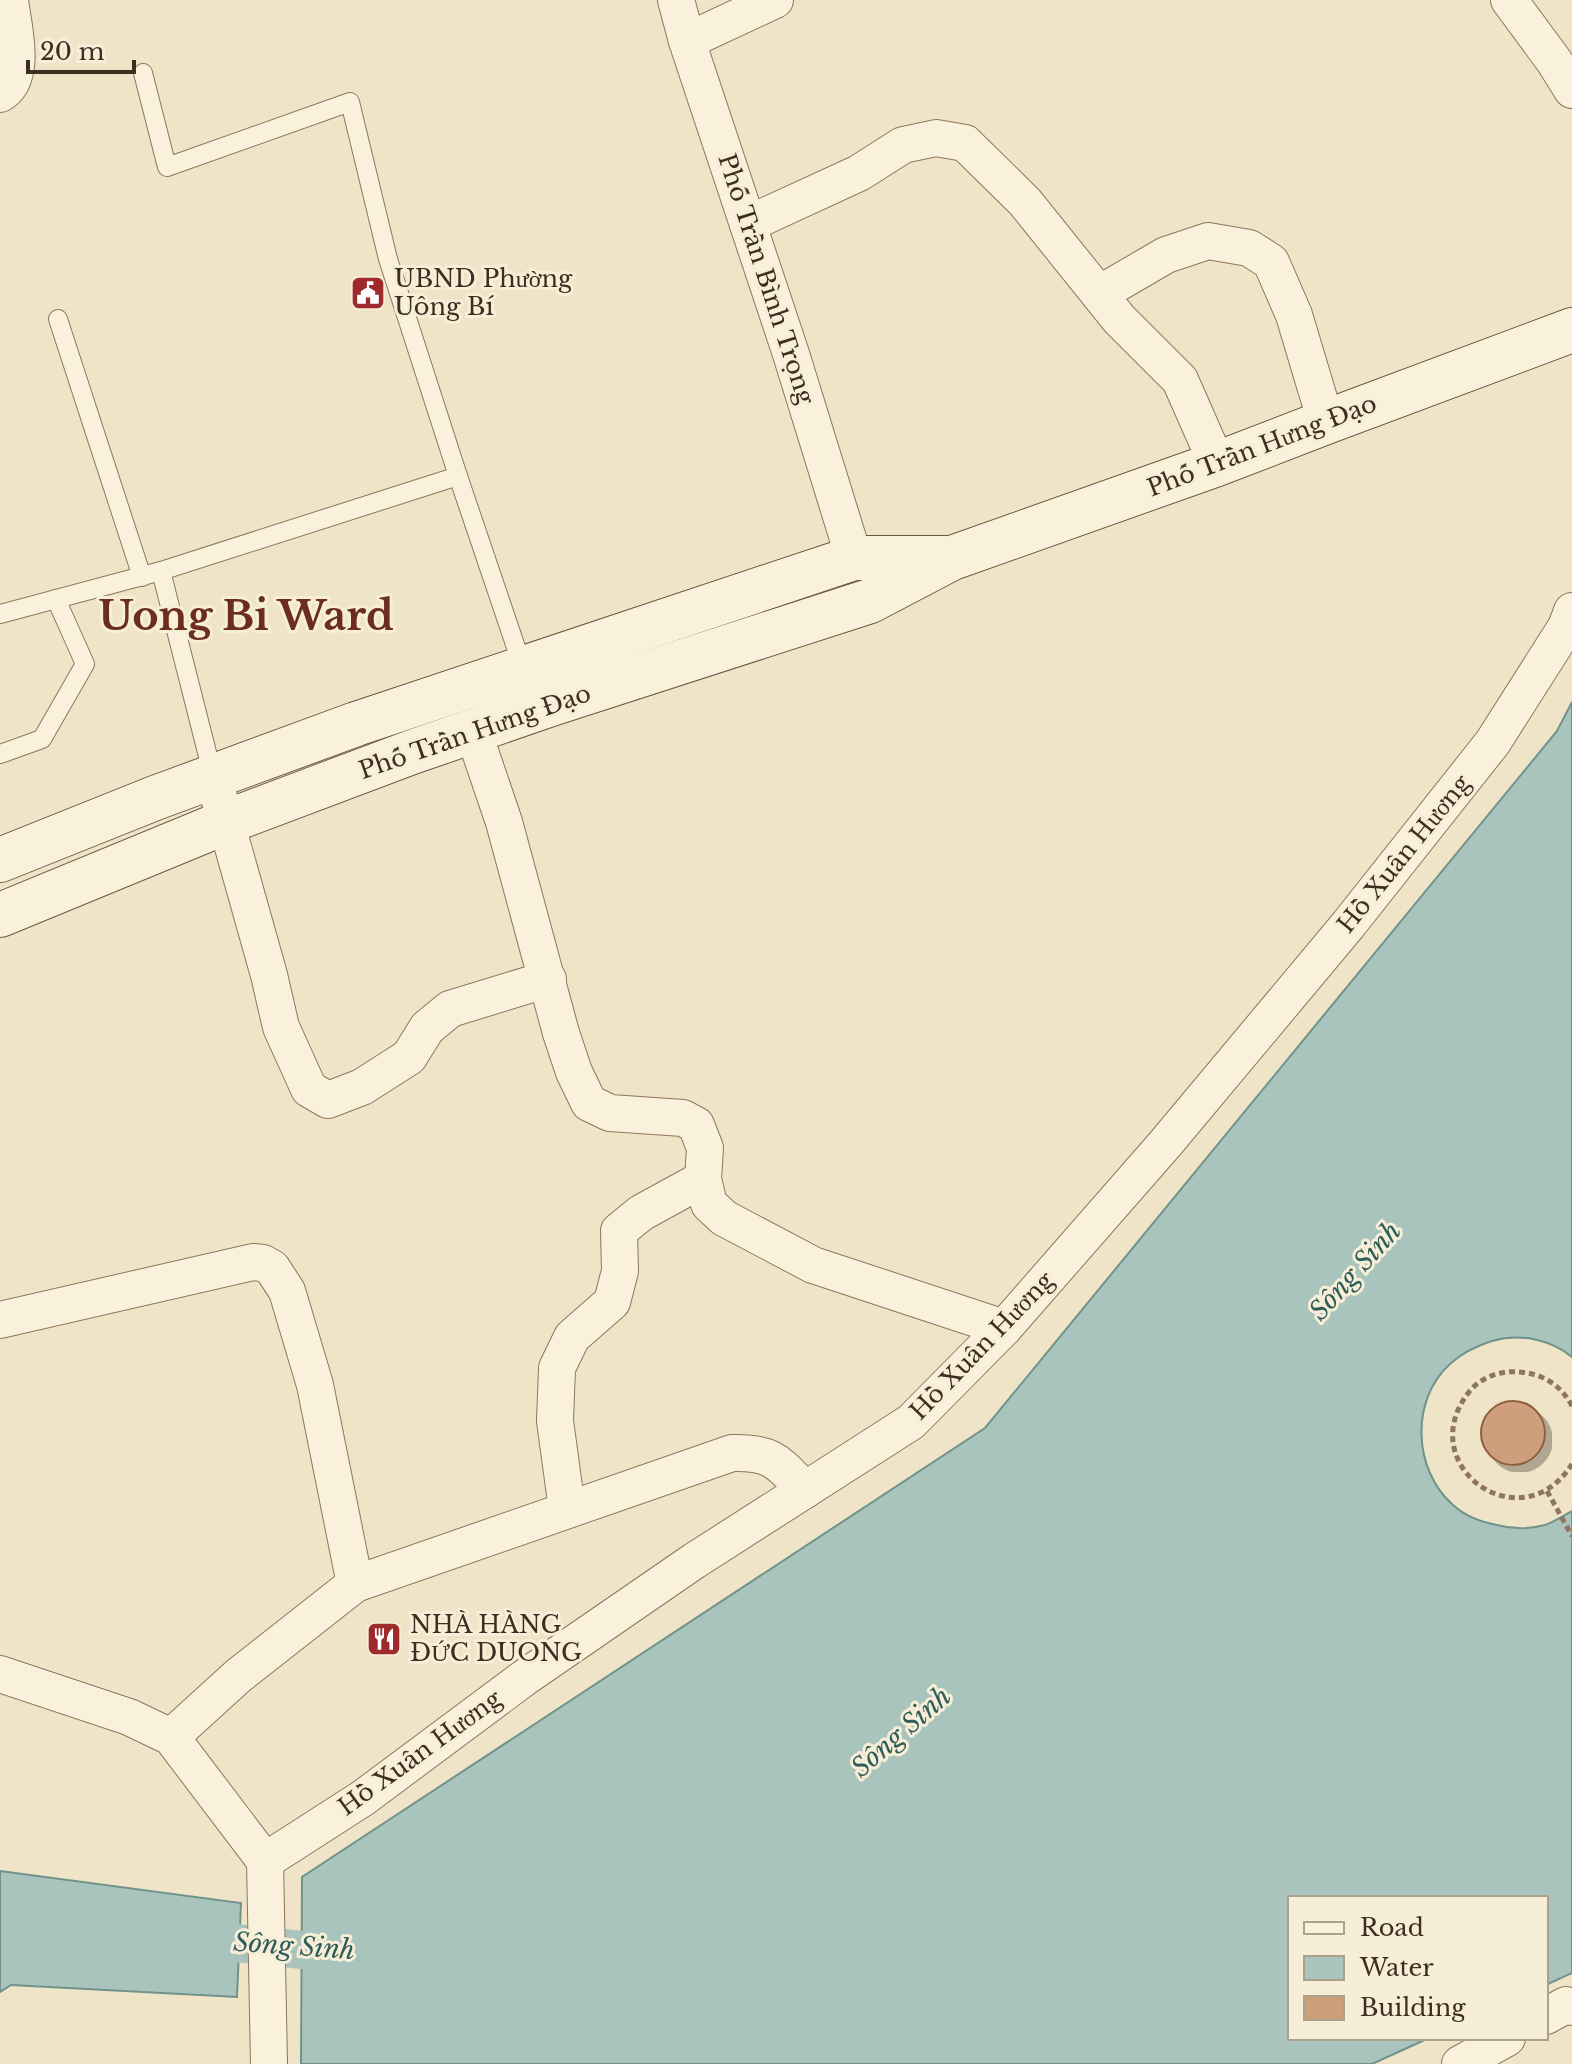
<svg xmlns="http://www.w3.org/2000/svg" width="1572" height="2064" viewBox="0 0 1572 2064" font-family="'Libre Baskerville',serif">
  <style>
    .water { fill: #a9c4bc; stroke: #6f938a; stroke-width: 2 }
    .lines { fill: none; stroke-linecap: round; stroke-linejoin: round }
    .canal { stroke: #a9c4bc; stroke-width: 38 }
    .building { fill: #cf9f7d; stroke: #8d5f41; stroke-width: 2; filter: url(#shadow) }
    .lane-casing { stroke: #8d765c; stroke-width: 20 }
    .street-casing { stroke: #8d765c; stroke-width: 38 }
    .secondary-casing { stroke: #6f573f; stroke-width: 46 }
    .path { stroke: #8d765c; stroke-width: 5; stroke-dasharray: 6 4; stroke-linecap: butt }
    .lane { stroke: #faf1dc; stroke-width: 18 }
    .street { stroke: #faf1dc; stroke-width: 36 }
    .secondary { stroke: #faf1dc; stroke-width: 44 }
    .labels { text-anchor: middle; stroke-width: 6; stroke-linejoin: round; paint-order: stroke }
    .poi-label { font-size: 24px; fill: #3d2e20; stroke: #f7eed8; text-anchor: start }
    .street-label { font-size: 24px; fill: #3d2e20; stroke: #f7eed8 }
    .water-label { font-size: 26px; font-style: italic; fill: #2f5d5a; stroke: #f7eed8 }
    .town-label { font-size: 40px; font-weight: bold; fill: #6b2e1e; stroke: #f7eed8 }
  </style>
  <defs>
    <filter id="shadow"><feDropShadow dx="7" dy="7" stdDeviation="0" flood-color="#0004"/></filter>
  </defs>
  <rect width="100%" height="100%" fill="#f0e4c8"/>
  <g class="water">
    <path d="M1572 702V1357C1550 1339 1519 1333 1492 1341 1476 1346 1462 1353 1450 1364 1410 1400 1413 1470 1453 1505 1465 1516 1481 1522 1497 1525 1512 1529 1530 1529 1545 1525 1554 1522 1563 1516 1572 1511V1973L1546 1985V1898H1290V2038H1429L1372 2064H301L302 1877 985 1428 1557 731Z"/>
    <path d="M0 1871 241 1903 237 1997 11 1985 0 1992Z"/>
  </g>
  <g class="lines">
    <path class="canal" d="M189 1938 302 1950"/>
  </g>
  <circle class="building" cx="1513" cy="1433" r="32"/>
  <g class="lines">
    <g class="lane-casing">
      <g id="lane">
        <path d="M143 73 167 167 350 102 388 259 458 476 523 668"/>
        <path d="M58 319 142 577"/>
        <path d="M161 571 213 776"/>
        <path d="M0 614 161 571 458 476"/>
        <path d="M0 754 42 739 85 664 56 599"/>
      </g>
    </g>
    <g class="street-casing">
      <g id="street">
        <path d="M676 0 687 41 791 354 854 558"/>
        <path d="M1509 0 1554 61 1572 90"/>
        <path d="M687 41 775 0"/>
        <path d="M0 94C28 78 13 26 10 0"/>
        <path d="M748 224 859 173 903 145 936 138 965 143 1025 202 1119 319 1180 380 1217 464"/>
        <path d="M1099 294 1166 255 1208 241 1249 248 1271 262 1294 315 1326 422"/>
        <path d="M473 731 504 822 561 1033 574 1072 589 1103 610 1113 683 1118 696 1125 705 1148 703 1179 709 1204 724 1218 813 1265 1004 1328"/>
        <path d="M213 776 269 975 281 1027 309 1089 328 1100 362 1087 409 1057 427 1028 450 1009 548 979"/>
        <path d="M0 1320 253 1262 263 1263 272 1268 287 1291 315 1385 355 1584"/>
        <path d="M567 1509 555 1421 557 1368 572 1337 612 1302 620 1271 619 1231 641 1213 703 1179"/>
        <path d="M0 1674 129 1717 171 1737 265 1861"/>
        <path d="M171 1737 238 1676 355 1584 732 1453C773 1452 778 1462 805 1490"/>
        <path d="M265 1861 363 1798 524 1678 694 1561 911 1422 1004 1328 1165 1144 1348 925 1493 742 1566 627 1572 611"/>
        <path d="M265 1861 269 2064"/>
        <path d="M1546 2016 1566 2005 1572 2007"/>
        <path d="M1460 2064 1507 2038"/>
      </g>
    </g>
    <g class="secondary-casing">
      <g id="secondary">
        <path d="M0 860 155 798 356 724 854 558H945"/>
        <path d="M0 915 226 822 412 752 551 704 870 601 952 558 1217 464 1326 422 1572 330"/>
      </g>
    </g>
    <g class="path">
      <path d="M1572 1406C1561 1385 1542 1373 1518 1372 1500 1370 1480 1378 1469 1392 1411 1466 1522 1544 1572 1464"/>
      <path d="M1547 1491 1572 1536"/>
    </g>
    <use href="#lane" class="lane"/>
    <use href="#street" class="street"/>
    <use href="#secondary" class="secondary"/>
  </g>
  <defs>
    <g id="civic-square" transform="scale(1.8)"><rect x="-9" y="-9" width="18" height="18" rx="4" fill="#9e2a2b" stroke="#f7eed8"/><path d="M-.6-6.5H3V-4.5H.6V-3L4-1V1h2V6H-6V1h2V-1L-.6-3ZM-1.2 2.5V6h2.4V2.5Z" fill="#fff"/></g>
    <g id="restaurant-square" transform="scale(1.8)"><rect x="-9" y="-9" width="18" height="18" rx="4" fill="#9e2a2b" stroke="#f7eed8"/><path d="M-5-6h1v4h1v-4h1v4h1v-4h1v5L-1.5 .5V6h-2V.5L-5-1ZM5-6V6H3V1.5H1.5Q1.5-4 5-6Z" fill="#fff"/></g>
  </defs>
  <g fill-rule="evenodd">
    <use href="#civic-square" x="368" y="293"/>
    <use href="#restaurant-square" x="384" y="1639"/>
  </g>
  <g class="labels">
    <g class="poi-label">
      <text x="394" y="287">UBND Phường<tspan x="394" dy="28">Uông Bí</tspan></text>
      <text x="410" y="1633">NHÀ HÀNG<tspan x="410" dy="28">ĐỨC DUONG</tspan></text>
    </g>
    <g class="street-label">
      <text transform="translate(766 279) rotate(72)" y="8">Phố Trần Bình Trọng</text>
      <text transform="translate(1262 446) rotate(-21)" y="8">Phố Trần Hưng Đạo</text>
      <text transform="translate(475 732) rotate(-19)" y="8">Phố Trần Hưng Đạo</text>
      <text transform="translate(1404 854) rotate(-51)" y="8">Hồ Xuân Hương</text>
      <text transform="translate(982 1346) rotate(-46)" y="8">Hồ Xuân Hương</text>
      <text transform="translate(420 1753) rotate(-36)" y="8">Hồ Xuân Hương</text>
    </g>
    <g class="water-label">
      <text transform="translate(1355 1271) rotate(-48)" y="9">Sông Sinh</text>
      <text transform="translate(901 1732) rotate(-41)" y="9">Sông Sinh</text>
      <text transform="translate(294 1946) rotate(4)" y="9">Sông Sinh</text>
    </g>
    <g class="town-label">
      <text x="246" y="630">Uong Bi Ward</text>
    </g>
  </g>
  <rect x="1288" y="1896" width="260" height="144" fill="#f7eed8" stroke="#ada18e" stroke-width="2"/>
  <rect x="1304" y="1922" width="40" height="12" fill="#faf1dc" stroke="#ada18e" stroke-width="2"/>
  <text x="1360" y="1936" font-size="24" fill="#3d2e20">Road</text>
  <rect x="1304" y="1956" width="40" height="24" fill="#a9c4bc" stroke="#ada18e" stroke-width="2"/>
  <text x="1360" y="1976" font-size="24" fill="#3d2e20">Water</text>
  <rect x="1304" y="1996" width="40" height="24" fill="#cf9f7d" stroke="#ada18e" stroke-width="2"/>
  <text x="1360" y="2016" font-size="24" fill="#3d2e20">Building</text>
  <path d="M28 60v12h106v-12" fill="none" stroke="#3d2e20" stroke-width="4"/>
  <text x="40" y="60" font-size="24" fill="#3d2e20" stroke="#f7eed8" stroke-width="6" paint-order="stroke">20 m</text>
</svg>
